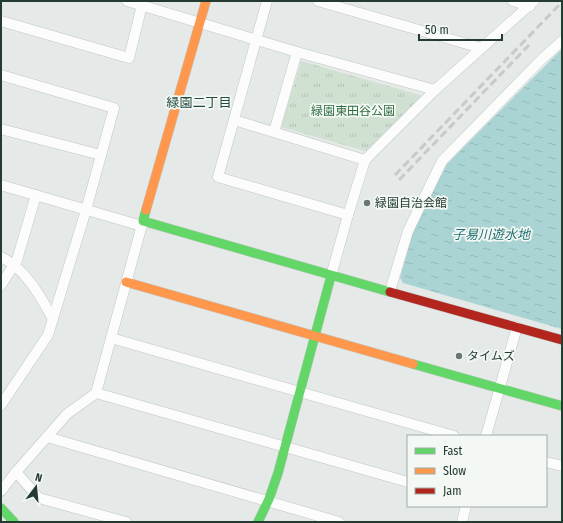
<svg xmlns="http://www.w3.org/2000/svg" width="563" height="523" viewBox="0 0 563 523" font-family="'Fira Sans Condensed','Noto Sans JP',sans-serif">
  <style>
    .park { fill: url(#park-tufts) }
    .water { fill: url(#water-ripples) }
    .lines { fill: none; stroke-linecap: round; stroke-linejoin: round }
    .street-casing { stroke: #c2c6c4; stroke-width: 11 }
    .fast-casing { stroke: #c0c7c4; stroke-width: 10 }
    .slow-casing { stroke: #c0c7c4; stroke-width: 10 }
    .jam-casing { stroke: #c0c7c4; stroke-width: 10 }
    .street { stroke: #fbfcfb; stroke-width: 10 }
    .fast { stroke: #63d668; stroke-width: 9 }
    .slow { stroke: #ff974d; stroke-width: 9 }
    .jam { stroke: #b3261e; stroke-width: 9 }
    .rail { stroke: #c7cac9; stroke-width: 3; stroke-dasharray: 8 4; stroke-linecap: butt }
    .poi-dot { fill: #687871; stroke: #f3f8f5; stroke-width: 1.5 }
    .labels { text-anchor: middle; stroke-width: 3.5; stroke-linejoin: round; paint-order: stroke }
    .park-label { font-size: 12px; fill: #326e41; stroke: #f3f8f5 }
    .poi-label { font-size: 12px; fill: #243b32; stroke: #f3f8f5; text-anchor: start }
    .neighbourhood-label { font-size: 13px; fill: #224b3b; stroke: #f3f8f5 }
    .water-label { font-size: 13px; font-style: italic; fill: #236f72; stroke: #f3f8f5 }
  </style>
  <defs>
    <pattern id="park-tufts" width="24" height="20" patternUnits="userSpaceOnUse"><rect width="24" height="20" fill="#d0e1d2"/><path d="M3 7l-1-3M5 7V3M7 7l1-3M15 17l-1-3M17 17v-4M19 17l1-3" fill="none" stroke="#b2c2b5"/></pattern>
    <pattern id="water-ripples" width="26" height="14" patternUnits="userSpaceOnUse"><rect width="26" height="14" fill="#aad4d3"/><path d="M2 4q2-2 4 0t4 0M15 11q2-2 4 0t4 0" fill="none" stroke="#92b7b6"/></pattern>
  </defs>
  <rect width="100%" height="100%" fill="#e5e9e7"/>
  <path class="park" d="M301 61 423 96 369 152 281 127Z"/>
  <path class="water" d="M562 49V329L403 283 400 278 413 231 447 164Z"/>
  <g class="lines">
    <g class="street-casing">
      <g id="street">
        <path d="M127 1 297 52 435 90"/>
        <path d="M267 1 218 177 348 215"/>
        <path d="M318 1 481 48"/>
        <path d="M513 1 530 6"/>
        <path d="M1 21 129 58 143 1"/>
        <path d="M1 75 114 108 86 210 48 335 1 405"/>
        <path d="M234 120 365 160"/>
        <path d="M1 129 101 155"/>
        <path d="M274 132 297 52"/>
        <path d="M1 185 142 226"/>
        <path d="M1 257C26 269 40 296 53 319"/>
        <path d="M331 276 348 215 365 160 435 90 534 1"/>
        <path d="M1 285 17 260 36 195"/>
        <path d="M390 291 408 231 442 161 542 59 562 41"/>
        <path d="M111 338 454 436"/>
        <path d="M96 393 408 482"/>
        <path d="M486 436 517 327"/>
        <path d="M47 437 339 522"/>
        <path d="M546 462 562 466"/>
        <path d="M16 472 39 498 126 522"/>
        <path d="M1 491 16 472 67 414 96 393 143 221"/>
        <path d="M462 522 466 506"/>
      </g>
    </g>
    <g class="fast-casing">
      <g id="fast">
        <path d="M146 210 143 221 390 292"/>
        <path d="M413 364 562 406"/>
        <path d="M1 508 14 522"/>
        <path d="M258 522 269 499 278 473 331 276"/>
      </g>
    </g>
    <g class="slow-casing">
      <g id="slow">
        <path d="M146 210 206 1"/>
        <path d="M126 282 413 364"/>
      </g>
    </g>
    <g class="jam-casing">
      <path id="jam" d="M390 292 562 340"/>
    </g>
    <use href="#street" class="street"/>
    <use href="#fast" class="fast"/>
    <use href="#slow" class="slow"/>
    <use href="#jam" class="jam"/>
    <g class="rail">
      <path d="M395 175 562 2"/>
      <path d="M399 180 529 45"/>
    </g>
  </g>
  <g class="poi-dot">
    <circle cx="367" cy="203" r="4"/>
    <circle cx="459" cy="356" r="4"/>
  </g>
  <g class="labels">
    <g class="park-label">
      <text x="353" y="115">緑園東田谷公園</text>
    </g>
    <g class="poi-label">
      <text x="375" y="207">緑園自治会館</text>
      <text x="467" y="360">タイムズ</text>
    </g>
    <g class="neighbourhood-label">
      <text x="199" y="107">緑園二丁目</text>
    </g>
    <g class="water-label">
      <text x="491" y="239">子易川遊水地</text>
    </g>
  </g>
  <rect width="563" height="523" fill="none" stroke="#243b32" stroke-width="4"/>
  <rect x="407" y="435" width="140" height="72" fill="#f3f8f5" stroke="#a0aca7"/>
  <rect x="415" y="448" width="20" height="6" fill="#63d668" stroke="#a0aca7"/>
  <text x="443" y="455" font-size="12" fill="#243b32">Fast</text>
  <rect x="415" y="468" width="20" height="6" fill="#ff974d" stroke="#a0aca7"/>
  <text x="443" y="475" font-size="12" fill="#243b32">Slow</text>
  <rect x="415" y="488" width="20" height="6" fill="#b3261e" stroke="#a0aca7"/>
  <text x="443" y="495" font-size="12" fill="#243b32">Jam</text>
  <g transform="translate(36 487) rotate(16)" stroke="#f3f8f5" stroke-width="3" paint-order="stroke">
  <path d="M0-3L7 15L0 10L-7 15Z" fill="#243b32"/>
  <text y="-6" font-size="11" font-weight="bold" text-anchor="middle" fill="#243b32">N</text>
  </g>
  <path d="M419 34v6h83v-6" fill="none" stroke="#243b32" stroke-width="2"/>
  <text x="425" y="34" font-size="12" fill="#243b32" stroke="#f3f8f5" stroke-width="3" paint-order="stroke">50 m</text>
</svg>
